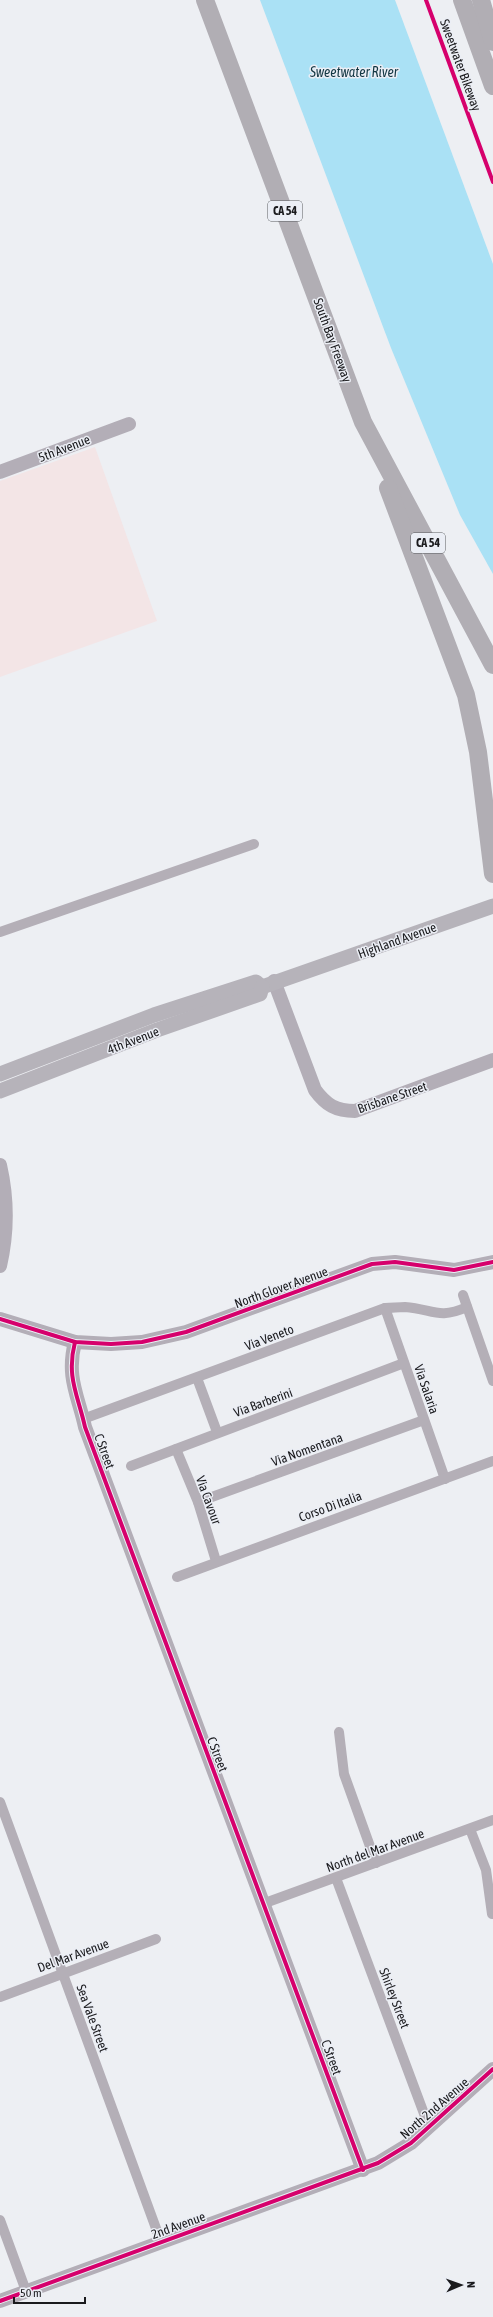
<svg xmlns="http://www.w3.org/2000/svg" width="493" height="2317" viewBox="0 0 493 2317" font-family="'Asap Condensed',sans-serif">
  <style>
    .industrial { fill: #f3e5e6 }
    .water { fill: #aae1f5 }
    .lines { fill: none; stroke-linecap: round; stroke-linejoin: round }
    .street { stroke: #b4afb7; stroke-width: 10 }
    .secondary { stroke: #b3aeb7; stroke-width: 14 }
    .primary { stroke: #b6b3ba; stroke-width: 15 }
    .highway { stroke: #b1aeb4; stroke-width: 18 }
    .cycleway-casing { stroke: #ebeef5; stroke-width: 6 }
    .cycleway { stroke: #d6006c; stroke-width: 4 }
    .labels { text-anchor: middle; stroke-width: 3; stroke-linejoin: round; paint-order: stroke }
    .shield { fill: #ebeef5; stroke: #595a5e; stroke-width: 1 }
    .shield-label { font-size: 12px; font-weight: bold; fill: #1a1a1d }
    .street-label { font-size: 13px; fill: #1a1a1d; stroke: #ebeef5 }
    .water-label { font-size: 14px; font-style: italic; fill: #133743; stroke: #ebeef5 }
  </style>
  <rect width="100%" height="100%" fill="#edeff3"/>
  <path class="industrial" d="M95 447 157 621 0 677V481Z"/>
  <path class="water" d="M260 0H395L493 264V574L460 515 391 348Z"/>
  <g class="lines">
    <g class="street">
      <path d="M0 932 254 844"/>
      <path d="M463 1295 493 1381"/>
      <path d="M385 1308 445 1479"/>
      <path d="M197 1378 217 1432"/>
      <path d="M83 1419 385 1308C392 1308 398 1307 405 1307 433 1309 438 1320 467 1307"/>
      <path d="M176 1449 198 1502 216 1561"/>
      <path d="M131 1466 404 1363"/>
      <path d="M198 1502 424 1420"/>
      <path d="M177 1577 493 1461"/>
      <path d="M339 1732 344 1774 376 1863"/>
      <path d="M0 1802 161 2242"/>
      <path d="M470 1829 486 1870 492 1914"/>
      <path d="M336 1878 429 2127"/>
      <path d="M265 1903 493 1820"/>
      <path d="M0 1997 156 1939"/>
      <path d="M0 2220 26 2291"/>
    </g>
    <g class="secondary">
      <path d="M0 472 129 424"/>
      <path d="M274 981 315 1090C326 1105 336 1111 355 1111L493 1060"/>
      <path d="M0 1165C8 1200 8 1231 0 1266"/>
      <path d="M0 1319 75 1342 111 1344 142 1342 186 1332 372 1264 395 1262 454 1270 493 1262"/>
      <path d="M75 1342C66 1377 78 1395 85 1427L363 2170"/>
      <path d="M0 2301 378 2163 411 2143 493 2069"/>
    </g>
    <g class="primary">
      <path d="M262 987 493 906"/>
      <path d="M0 1074 154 1015 256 982 262 987"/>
      <path d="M0 1091 157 1030 260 994 262 987"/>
    </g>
    <g class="highway">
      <path d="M205 0 363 422 493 665"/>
      <path d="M462 0 493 86"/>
      <path d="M481 0 493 42"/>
      <path d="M388 488 466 695 478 752 493 874"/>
    </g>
    <g class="cycleway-casing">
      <g id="cycleway">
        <path d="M426 0 493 182"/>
        <path d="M0 1319 75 1342 111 1344 142 1342 186 1332 372 1264 395 1262 454 1270 493 1262"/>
        <path d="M75 1342C66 1377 78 1395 85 1427L363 2170"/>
        <path d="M0 2301 378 2163 411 2143 493 2069"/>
      </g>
    </g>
    <use href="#cycleway" class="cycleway"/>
  </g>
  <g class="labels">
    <g class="shield">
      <rect x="268" y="201" width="34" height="20" rx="3"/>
      <rect x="411" y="533" width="34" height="20" rx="3"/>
    </g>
    <g class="shield-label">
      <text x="285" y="215">CA 54</text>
      <text x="428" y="547">CA 54</text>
    </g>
    <g class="street-label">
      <text transform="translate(461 65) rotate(70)" y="5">Sweetwater Bikeway</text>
      <text transform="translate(333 340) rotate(70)" y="5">South Bay Freeway</text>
      <text transform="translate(64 448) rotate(-21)" y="5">5th Avenue</text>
      <text transform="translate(397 940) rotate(-20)" y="5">Highland Avenue</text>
      <text transform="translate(133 1040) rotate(-21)" y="5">4th Avenue</text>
      <text transform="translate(392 1097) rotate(-19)" y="5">Brisbane Street</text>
      <text transform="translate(281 1287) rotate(-20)" y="5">North Glover Avenue</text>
      <text transform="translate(269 1337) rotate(-21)" y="5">Via Veneto</text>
      <text transform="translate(427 1389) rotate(71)" y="5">Via Salaria</text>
      <text transform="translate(263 1402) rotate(-20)" y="5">Via Barberini</text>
      <text transform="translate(307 1449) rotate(-20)" y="5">Via Nomentana</text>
      <text transform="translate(105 1451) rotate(70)" y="5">C Street</text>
      <text transform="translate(209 1500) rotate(70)" y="5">Via Cavour</text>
      <text transform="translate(330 1506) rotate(-20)" y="5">Corso Di Italia</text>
      <text transform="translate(218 1754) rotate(69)" y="5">C Street</text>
      <text transform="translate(375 1850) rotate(-20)" y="5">North del Mar Avenue</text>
      <text transform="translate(73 1955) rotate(-20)" y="5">Del Mar Avenue</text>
      <text transform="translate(395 1998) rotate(69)" y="5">Shirley Street</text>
      <text transform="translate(93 2018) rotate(70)" y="5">Sea Vale Street</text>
      <text transform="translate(332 2057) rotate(70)" y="5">C Street</text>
      <text transform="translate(434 2108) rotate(-41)" y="5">North 2nd Avenue</text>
      <text transform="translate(178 2225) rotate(-20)" y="5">2nd Avenue</text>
    </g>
    <g class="water-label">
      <text x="354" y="77">Sweetwater River</text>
    </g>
  </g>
  <g transform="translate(461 2285) rotate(88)" stroke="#ebeef5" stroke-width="3" paint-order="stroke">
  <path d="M0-3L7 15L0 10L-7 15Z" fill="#1a1a1d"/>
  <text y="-6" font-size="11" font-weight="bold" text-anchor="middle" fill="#1a1a1d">N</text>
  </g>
  <path d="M14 2297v6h71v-6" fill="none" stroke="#1a1a1d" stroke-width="2"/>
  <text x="20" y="2297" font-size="12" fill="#1a1a1d" stroke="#ebeef5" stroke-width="3" paint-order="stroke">50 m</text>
</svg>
